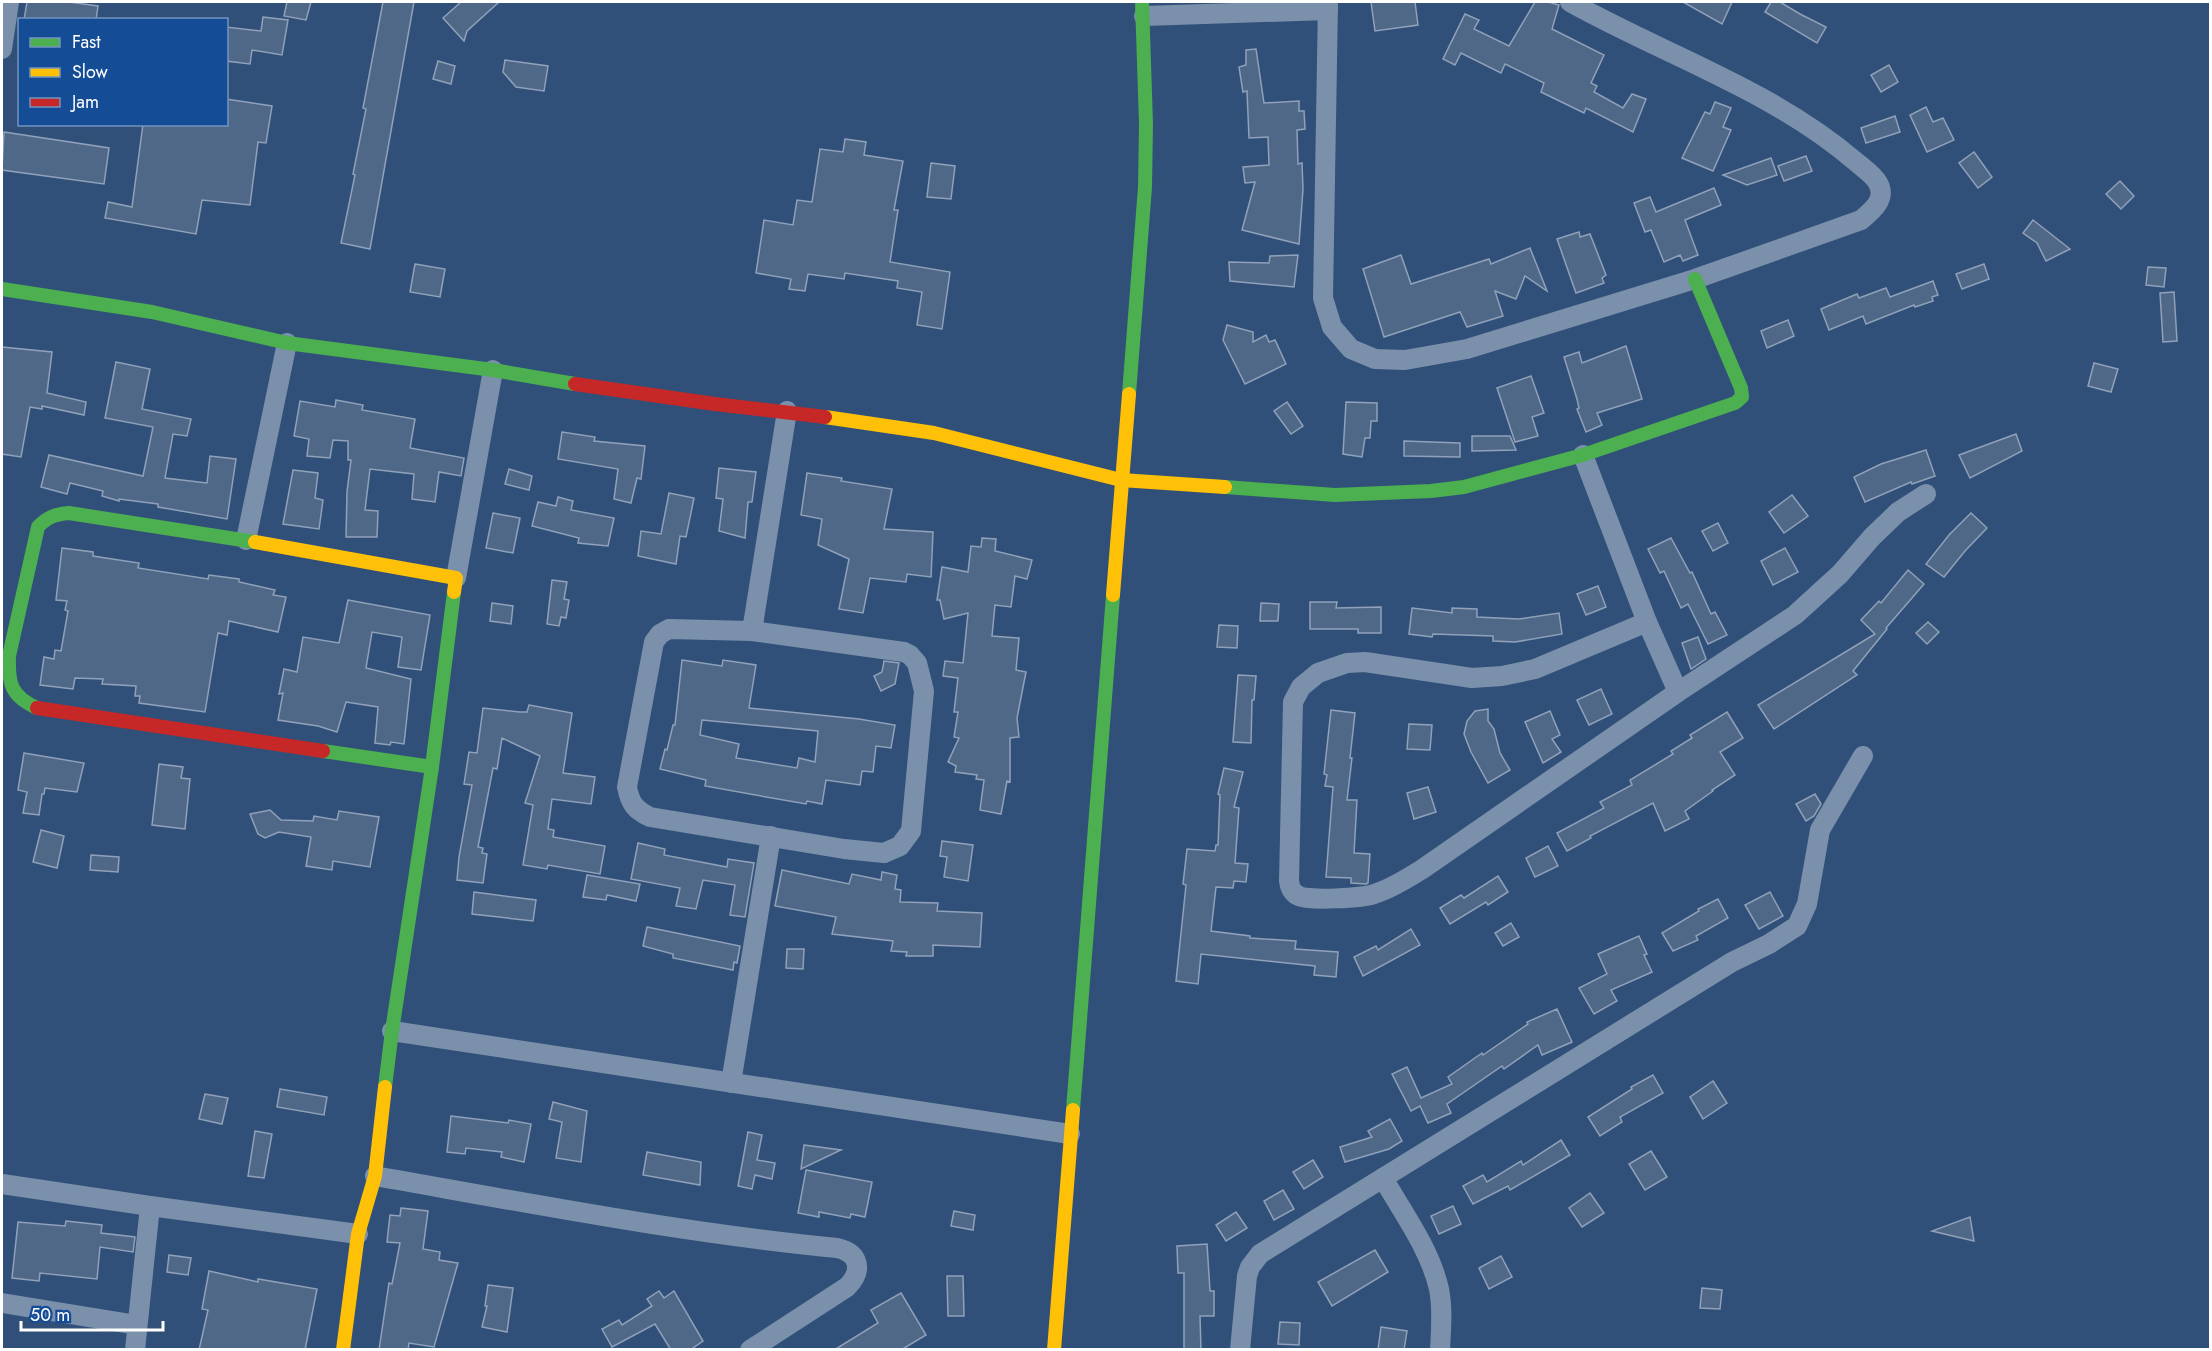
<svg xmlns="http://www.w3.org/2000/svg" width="2212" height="1351" viewBox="0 0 2212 1351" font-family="Jost,sans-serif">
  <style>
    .building { fill: #4f6888; stroke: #90a1b9; stroke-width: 1.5; fill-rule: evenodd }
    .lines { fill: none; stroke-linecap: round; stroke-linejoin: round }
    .street { stroke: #7b90ab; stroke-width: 20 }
    .fast { stroke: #4caf50; stroke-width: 14 }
    .slow { stroke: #ffc107; stroke-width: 14 }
    .jam { stroke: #c62828; stroke-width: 14 }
  </style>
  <rect width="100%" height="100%" fill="#315079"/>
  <g class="building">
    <path d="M27 2H69L98 6 96 20H24Z"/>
    <path d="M287 2H311L306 20 284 16Z"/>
    <path d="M383 2H414L370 249 341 243 355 175 353 174 366 109 363 108Z"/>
    <path d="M461 2H499L467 31 464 41 443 18Z"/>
    <path d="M1371 2H1415L1418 25 1375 31Z"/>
    <path d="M1535 2H1548L1559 5 1552 29 1604 55 1591 83 1597 86 1594 92 1623 108 1632 94 1646 99 1633 132 1586 108 1584 113 1541 92 1544 83 1505 64 1501 73 1461 53 1455 65 1443 59 1465 14 1479 20 1474 29 1509 46Z"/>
    <path d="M1683 2H1732L1722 24Z"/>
    <path d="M1771 2H1780L1800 14 1826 27 1817 43 1765 12Z"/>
    <path d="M263 17 288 20 282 55 252 50 250 64 226 61V27L261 31Z"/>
    <path d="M1256 49 1264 103 1299 101V111H1304L1305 129 1297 130 1298 164 1302 163 1303 189 1299 244 1242 230 1255 182 1245 183 1243 167 1269 165 1268 137 1249 138 1247 91 1243 92 1239 67 1246 65V50Z"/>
    <path d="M505 60 548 66 544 91 516 87 503 72Z"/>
    <path d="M438 61 455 66 451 84 433 79Z"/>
    <path d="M1889 65 1898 82 1881 92 1871 75Z"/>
    <path d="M226 99 272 106 266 143 258 142 250 205 202 200 196 234 105 218 108 202 132 207 143 124H226Z"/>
    <path d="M1715 102 1731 108 1723 127 1731 130 1713 171 1682 158 1705 112 1710 114Z"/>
    <path d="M1926 107 1933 122 1943 118 1954 140 1927 152 1910 115Z"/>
    <path d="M1895 116 1900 132 1866 143 1861 128Z"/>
    <path d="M4 132 109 148 104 184 2 170Z"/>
    <path d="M845 139 866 142 864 155 903 161 894 210H898L890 262 950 272 942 329 917 325 922 292 897 288 898 281 845 273 844 279 808 274 805 291 789 289 791 279 756 273 764 220 793 225 797 200 812 202 820 149 843 152Z"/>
    <path d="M1974 152 1992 177 1978 188 1959 163Z"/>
    <path d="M1806 156 1812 171 1784 181 1778 166Z"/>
    <path d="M1771 158 1777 175 1747 185 1723 175Z"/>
    <path d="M931 163 955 166 951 199 927 197Z"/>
    <path d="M2120 181 2134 196 2121 209 2106 194Z"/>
    <path d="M1714 188 1721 205 1685 220 1698 255 1683 261 1680 255 1664 262 1651 230 1645 232 1634 203 1650 197 1656 212Z"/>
    <path d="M2033 220 2070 249 2046 261 2037 243 2023 233Z"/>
    <path d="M1579 232 1580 237 1590 234 1606 275 1602 278 1604 283 1576 293 1557 239Z"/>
    <path d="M1530 248 1547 291 1525 276 1516 299 1495 291 1503 316 1467 327 1460 312 1384 337 1363 269 1401 255 1411 284 1489 259 1491 264Z"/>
    <path d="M1298 255 1294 287 1230 281 1229 262 1269 263 1270 256Z"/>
    <path d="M415 264 445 269 440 297 410 292Z"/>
    <path d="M1984 264 1989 279 1962 289 1956 274Z"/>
    <path d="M2148 267 2166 268 2164 287 2146 285Z"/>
    <path d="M1933 281 1938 295 1932 297 1933 301 1915 307 1914 305 1866 324 1863 316 1829 330 1821 309 1857 294 1859 298 1886 288 1890 297Z"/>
    <path d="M2174 292 2177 341 2163 342 2160 293Z"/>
    <path d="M1788 320 1794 336 1767 348 1761 331Z"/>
    <path d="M1227 325 1253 332V342L1266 335 1269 342 1275 340 1286 364 1245 384 1223 340Z"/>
    <path d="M1626 346 1642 399 1597 413 1602 425 1586 432 1577 409 1579 408 1577 399 1564 357 1579 352 1582 363Z"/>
    <path d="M2 347 52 352 47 393 86 402 84 415 42 406V409L30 407 21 457 2 454Z"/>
    <path d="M116 362 150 369 142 409 191 419 187 436 173 434 165 478 207 483 210 456 236 459 227 519 158 507V504L119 499V501L102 496 103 491 70 483 67 494 41 487 49 455 143 476 153 427 105 418Z"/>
    <path d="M2094 363 2118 369 2111 392 2088 386Z"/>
    <path d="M1531 376 1544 413 1532 417 1538 436 1515 442 1497 388Z"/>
    <path d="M336 400 363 405 362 410 415 419 410 448 464 458 461 476 439 472 435 502 412 499 414 474 370 469 365 510 378 511 377 537H346L347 492 351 460H348V441L333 440 330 458 307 456 309 439 294 436 300 401 335 407Z"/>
    <path d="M1287 402 1303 426 1291 434 1274 411Z"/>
    <path d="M1346 402 1377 403V421H1371L1370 438H1365L1362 457 1343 454Z"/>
    <path d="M562 432 595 437 594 441 645 446 641 479 637 478 631 503 614 499 618 469 558 459Z"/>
    <path d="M2016 434 2022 451 1970 478 1959 455Z"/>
    <path d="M1472 436H1510L1516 450 1472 451Z"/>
    <path d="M1404 441 1460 443V457L1404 456Z"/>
    <path d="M1926 450 1935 476 1912 484 1911 482 1865 502 1854 477 1881 464Z"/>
    <path d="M719 468 756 472 752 502H748L745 538 719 531 723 499 716 498Z"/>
    <path d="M509 469 532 476 529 490 505 484Z"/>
    <path d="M293 470 318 473 315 498 323 500 319 529 283 524Z"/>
    <path d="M807 473 842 478 841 481 892 489 884 529 933 532 931 577 907 574 906 582 870 578 863 613 839 609 849 559 818 545 822 519 801 515Z"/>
    <path d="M669 493 694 498 686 537 680 536 676 564 638 556 641 531 661 534Z"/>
    <path d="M1792 495 1808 516 1784 533 1769 512Z"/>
    <path d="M558 497 573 501 571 510 614 518 608 546 578 543 579 538 532 526 538 502 556 506Z"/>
    <path d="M493 513 520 518 513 553 486 548Z"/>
    <path d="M1971 513 1987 528 1965 551 1944 577 1926 564 1949 535Z"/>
    <path d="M1718 523 1728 543 1713 551 1702 531Z"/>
    <path d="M982 538 996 539 995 551 1032 560 1027 579 1015 576 1011 607 995 605 992 636 1019 638 1016 670 1026 672 1017 718 1019 737 1010 738V782L1007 781 1001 814 980 810 984 780 976 779 977 775 955 772 956 766 948 762 959 738 954 737 958 712H954L958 678 943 676 945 661 963 663 968 613 944 619 940 600H937L942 567 968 572 971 546 981 547Z"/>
    <path d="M1671 538 1690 573 1692 572 1711 614 1715 612 1727 635 1708 644 1688 604 1681 608 1664 571 1660 573 1648 549Z"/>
    <path d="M62 548 93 552V556L139 563 138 568 208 579 209 575 239 579V582L275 590 273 595 286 597 278 632 229 621 227 635 218 633 205 712 139 703 140 696H135L136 686 102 684 103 679 75 678 73 689 40 685 44 657 54 659 55 650 61 651 68 611 65 610 67 601 56 600Z"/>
    <path d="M1785 548 1798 572 1773 585 1761 561Z"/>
    <path d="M1908 570 1924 584 1886 628 1887 629 1853 671 1857 675 1774 729 1758 705 1875 634 1861 620 1879 601 1881 603Z"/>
    <path d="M552 580 567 582 564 599 569 600 566 618 561 617 559 626 547 624Z"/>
    <path d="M1598 586 1606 607 1586 615 1577 594Z"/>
    <path d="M348 600 430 615 421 670 398 667 402 637 372 632 366 668 411 679 404 744 391 742 390 745 375 743 378 707 346 702 337 732 318 726 278 720 283 693 279 694 284 669 297 672 303 637 339 643Z"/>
    <path d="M1310 602H1337L1336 608 1381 607V633H1358V629H1310Z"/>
    <path d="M492 603 513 606 511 624 490 621Z"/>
    <path d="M1261 603 1279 604 1278 621H1260Z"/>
    <path d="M1412 608 1452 613V608L1477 609V617L1519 619 1559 613 1562 634 1515 642 1493 641V636L1433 634 1432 637 1409 634Z"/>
    <path d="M1928 622 1939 632 1927 644 1916 633Z"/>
    <path d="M1219 625 1238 626 1237 648 1217 647Z"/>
    <path d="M1698 637 1706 659 1691 669 1682 643Z"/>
    <path d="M682 660 722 666 723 660 756 665 749 708 859 719 895 725 891 748 876 746 873 772 862 771 860 785 826 780 822 804 807 801 806 804 705 786 706 780 660 769 665 749 667 750 673 725H675ZM702 720 818 731 815 762 799 758 797 768 736 758 739 744 700 735Z"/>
    <path d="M884 661 899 663 895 684 881 691 874 676 882 672Z"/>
    <path d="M1238 675 1256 676 1254 700H1252L1251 743 1233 742Z"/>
    <path d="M1601 689 1612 714 1589 725 1577 700Z"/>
    <path d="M529 705 572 713 563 773 595 777 591 804 552 799 548 829 554 830 553 837 605 846 600 874 548 865 547 869 523 865 533 805 525 803 540 756 502 738 497 769 493 768 478 847 483 848 482 853 487 854 483 883 457 880 459 857 472 785 464 784 469 752 477 753 483 708 520 712H527Z"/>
    <path d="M1488 709V721L1494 729 1500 753 1510 770 1488 783 1471 752 1464 734 1467 721 1475 711Z"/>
    <path d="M1331 710 1355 713 1350 758H1352L1347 800H1357L1354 853 1370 854 1368 883 1366 884 1351 883V878L1326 877 1333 787 1325 786 1327 775 1324 774Z"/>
    <path d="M1550 711 1560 735 1552 739 1561 752 1543 763 1525 722Z"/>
    <path d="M1727 712 1743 738 1720 752 1735 775 1712 790 1713 791 1685 811 1689 819 1665 831 1653 803 1590 836 1591 838 1567 851 1557 833 1604 808 1600 802 1632 785 1630 780 1673 754 1671 751 1692 738 1690 735Z"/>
    <path d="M1409 724 1432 725 1430 750 1407 749Z"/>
    <path d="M24 753 84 763 77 792 45 788 44 794H42L39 815 23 813 27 792 18 790Z"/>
    <path d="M159 764 183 767 181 778 190 779 185 829 152 825Z"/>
    <path d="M1224 768 1243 772 1234 807 1239 808 1235 863 1248 864 1246 882 1234 881 1233 888 1216 887 1211 931 1250 936V938L1296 941 1295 949 1338 952 1336 977 1314 975 1315 966 1201 954 1198 984 1176 981 1186 885 1183 884 1187 849 1215 851 1216 845H1218L1220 795 1218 794Z"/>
    <path d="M1428 787 1436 812 1414 819 1407 793Z"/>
    <path d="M1815 794 1821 804 1814 816 1806 821 1796 804Z"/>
    <path d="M270 810 281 820 313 821 314 816 337 820 339 811 379 817 370 867 333 861 332 870 306 866 311 837 279 832 265 838 258 834 250 814Z"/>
    <path d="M41 830 64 836 57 868 33 862Z"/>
    <path d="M942 841 973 845 968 881 944 877 947 857 940 856Z"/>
    <path d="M638 843 665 849 664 855 727 867 728 859 754 863 745 917 730 915 735 885 703 880 696 909 676 906 680 888 631 879Z"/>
    <path d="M1548 846 1558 866 1535 877 1526 858Z"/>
    <path d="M91 855 119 857 118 872 90 870Z"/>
    <path d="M782 870 849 884 852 874 881 880 882 872 897 875 895 889 901 890 900 902 938 903 937 911 982 913 980 947 933 945V956H906L907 952 891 951 893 941 832 934 836 917 775 906Z"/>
    <path d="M587 875 640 884 636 901 607 895 606 900 583 897Z"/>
    <path d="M1498 876 1508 892 1488 905 1486 902 1450 924 1440 908 1461 895 1464 898Z"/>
    <path d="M474 892 536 900 533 921 472 914Z"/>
    <path d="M1770 892 1783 916 1759 929 1745 905Z"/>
    <path d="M1718 899 1728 918 1696 936 1698 940 1673 951 1662 933 1699 911 1698 909Z"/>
    <path d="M1511 923 1519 937 1503 946 1495 933Z"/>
    <path d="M647 927 740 946 737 963 734 962 733 970 673 958V954L643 946Z"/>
    <path d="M1411 929 1420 945 1363 976 1354 957 1376 946 1378 950Z"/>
    <path d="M1639 936 1647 954 1644 955 1652 972 1611 990 1617 1001 1594 1014 1579 988 1607 974 1598 954Z"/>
    <path d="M787 949H804L803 969 786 968Z"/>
    <path d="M1557 1009 1572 1042 1542 1055 1538 1045 1504 1069 1502 1066 1447 1104 1451 1113 1428 1123 1420 1106 1411 1111 1392 1074 1407 1067 1421 1098 1452 1084 1448 1077 1482 1053 1483 1055 1528 1024 1527 1022Z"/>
    <path d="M1653 1075 1663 1093 1620 1117 1622 1122 1600 1136 1588 1117 1632 1089 1631 1087Z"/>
    <path d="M1713 1081 1727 1103 1703 1119 1690 1097Z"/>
    <path d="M280 1089 327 1097 324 1115 277 1107Z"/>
    <path d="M205 1094 228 1098 222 1124 199 1119Z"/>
    <path d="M553 1102 587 1111 581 1162 556 1158 562 1122 549 1119Z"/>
    <path d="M451 1116 508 1123 509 1120 531 1124 524 1162 501 1157 502 1152 466 1148 465 1154 447 1152Z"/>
    <path d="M1390 1119 1402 1141 1389 1149 1345 1162 1340 1147 1372 1137 1368 1131Z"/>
    <path d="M255 1131 272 1134 264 1178 248 1176Z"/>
    <path d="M748 1132 762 1135 757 1160 775 1163 772 1179 755 1175 752 1189 738 1186Z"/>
    <path d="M1561 1140 1570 1155 1510 1190 1508 1186 1473 1204 1463 1186 1483 1175 1487 1182 1521 1161 1523 1165Z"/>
    <path d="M804 1145 841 1150 801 1169Z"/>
    <path d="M1651 1151 1667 1177 1645 1190 1629 1164Z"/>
    <path d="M647 1152 701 1162 700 1185 643 1175Z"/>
    <path d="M1313 1160 1323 1177 1304 1189 1293 1172Z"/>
    <path d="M806 1170 872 1182 865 1217 851 1214 850 1218 819 1212V1217L798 1213Z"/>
    <path d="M1283 1190 1294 1209 1274 1220 1264 1201Z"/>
    <path d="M1590 1193 1604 1213 1582 1227 1569 1208Z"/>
    <path d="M1453 1206 1461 1224 1439 1234 1431 1216Z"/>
    <path d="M401 1208 428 1211 423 1249 440 1252 439 1260 458 1263 434 1347 409 1343 408 1350H379L389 1283 392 1284 400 1243 387 1242 390 1215 400 1216Z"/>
    <path d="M954 1211 975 1215 973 1230 951 1226Z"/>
    <path d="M1236 1212 1247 1228 1226 1241 1216 1225Z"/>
    <path d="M1970 1217 1974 1241 1932 1231Z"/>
    <path d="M66 1221 102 1225 101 1233 135 1237 133 1252 100 1247 97 1279 40 1273 39 1281 12 1278 18 1222 65 1226Z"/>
    <path d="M1207 1244 1210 1291H1214V1316H1200L1201 1350H1184V1273H1178L1177 1246Z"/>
    <path d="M1375 1250 1388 1272 1332 1306 1318 1282Z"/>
    <path d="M169 1255 191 1258 188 1275 167 1272Z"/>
    <path d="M1501 1256 1512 1277 1489 1289 1479 1268Z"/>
    <path d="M209 1271 258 1282V1279L317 1289 305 1350H199L208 1310 202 1309Z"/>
    <path d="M947 1276H963L964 1316H948Z"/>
    <path d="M488 1285 513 1288 507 1332 482 1327 487 1306H485Z"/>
    <path d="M1702 1288 1722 1290 1720 1309 1700 1308Z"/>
    <path d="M659 1291 664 1298 674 1291 703 1341 690 1350H671L655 1324 612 1347 602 1329 619 1320 622 1325 652 1306 647 1299Z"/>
    <path d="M901 1293 926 1335 901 1350H834L878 1323 871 1310Z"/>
    <path d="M1280 1322 1300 1323 1299 1345 1278 1344Z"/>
    <path d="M1381 1327 1407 1331 1404 1350H1378Z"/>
  </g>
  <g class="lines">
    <g class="street">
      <path d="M1328 2 1323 298 1332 327 1351 349 1375 359 1405 360 1467 349 1695 279 1861 220C1872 211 1887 199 1878 183 1874 175 1862 167 1855 161 1772 90 1665 55 1570 2"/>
      <path d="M1144 16 1328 10"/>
      <path d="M2 49 9 2"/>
      <path d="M1583 455 1647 622 1678 692"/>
      <path d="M246 540 287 343"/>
      <path d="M456 578 493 370"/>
      <path d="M1647 622 1535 669 1502 676 1472 678 1365 662 1347 663 1318 673 1301 687 1293 702 1289 881C1290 888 1292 893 1299 896 1308 901 1363 898 1374 894 1391 889 1406 879 1421 870L1678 692 1795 615 1840 574 1872 537 1898 512 1926 494"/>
      <path d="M752 631 669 629 660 634 654 642 627 787C630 803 635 810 650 817L844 849 884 853 900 846 911 831 924 691 917 663 910 655 904 652 752 631 787 411"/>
      <path d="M392 1031 1070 1134"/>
      <path d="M731 1083 771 836"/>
      <path d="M375 1176C528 1203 682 1233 837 1248 860 1253 863 1271 847 1287L750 1350"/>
      <path d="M1383 1178C1403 1213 1430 1249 1439 1289 1443 1309 1441 1330 1440 1350"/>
      <path d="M2 1184 150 1206 358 1234"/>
      <path d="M2 1303 137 1325"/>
      <path d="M135 1350 150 1206"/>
      <path d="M1240 1350 1247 1276 1250 1267 1260 1254 1732 962 1769 944 1797 926 1807 904 1820 830 1863 756"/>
    </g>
    <g class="fast">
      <path d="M2 289 152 312 287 343 493 370 575 384"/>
      <path d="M1129 394 1145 187 1146 124 1142 2"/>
      <path d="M1225 487 1335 495 1431 491 1464 487 1583 455 1735 403 1742 397 1741 388 1695 279"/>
      <path d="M37 708C11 696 8 684 9 656L38 527C47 517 56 514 69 513L255 542"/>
      <path d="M323 751 432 767"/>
      <path d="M385 1087 392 1031 432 767 454 592"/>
      <path d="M1073 1110 1113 595"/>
    </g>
    <g class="slow">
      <path d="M825 417 934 433 1121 480 1225 487"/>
      <path d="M255 542 456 578 454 592"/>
      <path d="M1113 595 1129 394"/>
      <path d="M343 1350 358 1234 375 1176 385 1087"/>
      <path d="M1054 1350 1073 1110"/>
    </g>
    <g class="jam">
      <path d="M575 384 715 404 825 417"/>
      <path d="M37 708 323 751"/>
    </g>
  </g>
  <rect width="2212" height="1351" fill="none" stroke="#ffffff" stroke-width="6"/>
  <rect x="18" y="18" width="210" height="108" fill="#144d96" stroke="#7294c0" stroke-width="1.5"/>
  <rect x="30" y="38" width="30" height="9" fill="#4caf50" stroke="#7294c0" stroke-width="1.5"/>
  <text x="72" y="48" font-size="18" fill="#ffffff">Fast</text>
  <rect x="30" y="68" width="30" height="9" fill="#ffc107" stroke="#7294c0" stroke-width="1.5"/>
  <text x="72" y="78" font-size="18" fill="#ffffff">Slow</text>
  <rect x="30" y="98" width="30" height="9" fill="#c62828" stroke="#7294c0" stroke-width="1.5"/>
  <text x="72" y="108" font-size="18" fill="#ffffff">Jam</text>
  <path d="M21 1321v9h142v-9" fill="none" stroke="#ffffff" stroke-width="3"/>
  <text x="30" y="1321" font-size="18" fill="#ffffff" stroke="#144d96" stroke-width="4.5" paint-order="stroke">50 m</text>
</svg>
